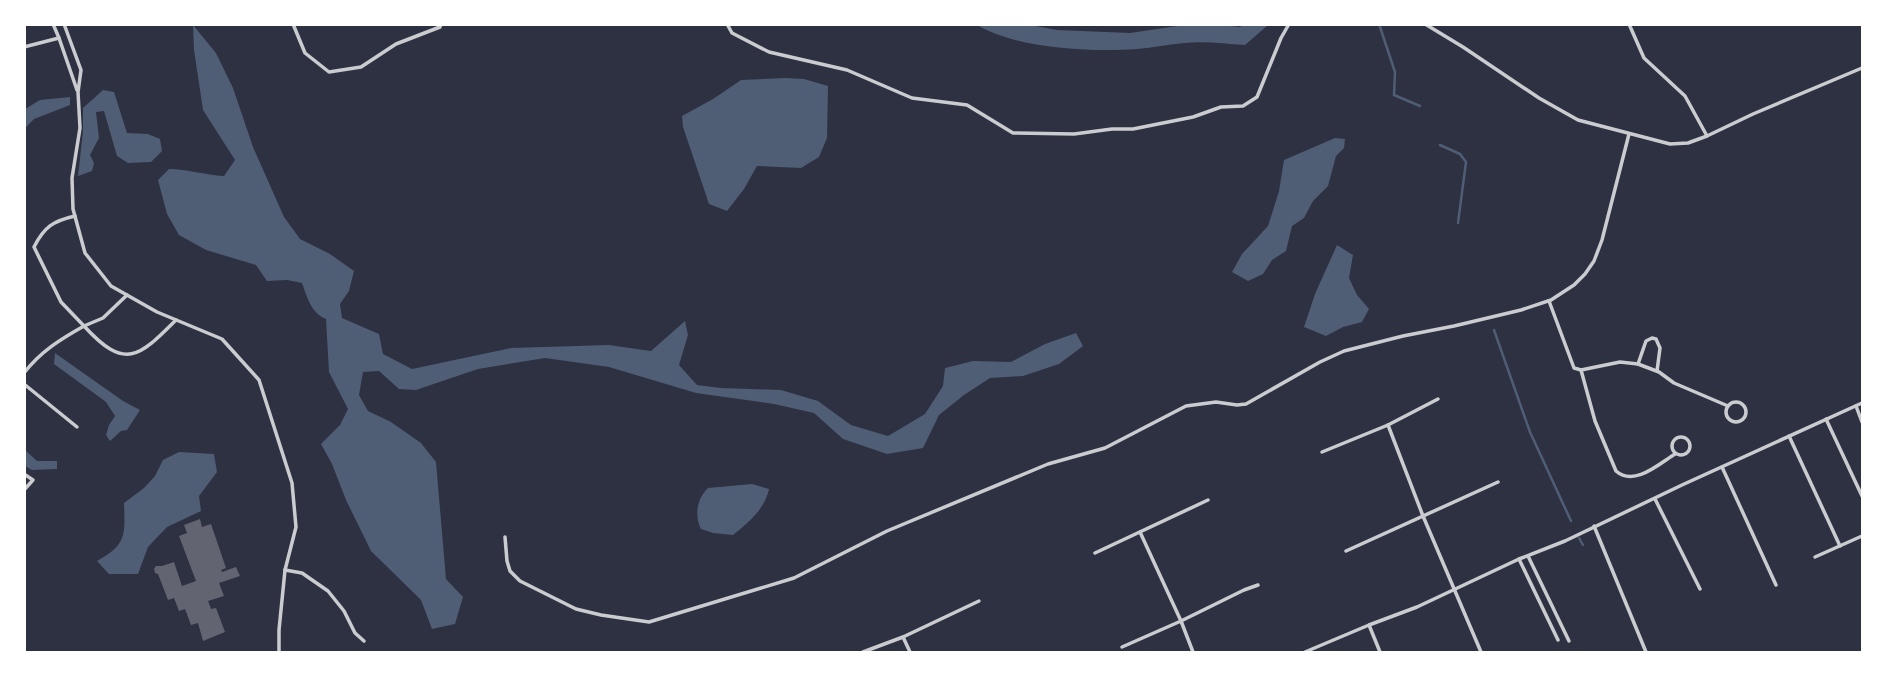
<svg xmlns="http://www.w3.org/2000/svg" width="1887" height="677" viewBox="0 0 1887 677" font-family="'PT Sans',sans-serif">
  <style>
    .water { fill: #4f5d75 }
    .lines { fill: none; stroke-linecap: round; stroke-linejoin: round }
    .stream { stroke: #4f5d75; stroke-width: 2.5 }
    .building { fill: #626471 }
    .minor { stroke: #caccd0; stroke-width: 3.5 }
  </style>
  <rect width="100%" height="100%" fill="#2d3142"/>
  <g class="water">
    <path d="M1213 24 1239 27 1245 25H1268L1245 45C1225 44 1205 41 1185 43 1169 44 1153 48 1137 49 1090 52 1018 49 977 25H1030L1057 30 1130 33 1184 25Z"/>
    <path d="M193 25 216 53 233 88 253 147 284 217 300 239 330 254 354 271 349 291 340 304 342 318 379 334 383 354 412 369 511 348 609 345 651 351 685 321 688 335 679 365 697 385 721 388 781 390 818 401 851 425 888 436 925 414 943 386 945 368 973 361 1011 362 1045 344 1076 333 1083 346 1059 364 1023 376 990 378 964 395 939 415 923 448 887 454 843 439 814 413 774 404 696 393 609 367 545 358 478 369 416 390 399 389 379 371 363 372 359 395 368 411 391 422 421 443 436 462 446 579 463 597 455 624 432 629 421 600 371 551 346 500 332 464 321 444 340 425 348 409 329 372 326 319C311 313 307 297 302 283L287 280 267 281 256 265 206 250 179 235 167 214 158 180 169 169C187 169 205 175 224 176L235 160 203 110 194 50Z"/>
    <path d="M786 78 804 79 828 86 827 138 819 157 801 168 757 166 744 189 727 211 709 204 683 127 682 116 713 99 741 80Z"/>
    <path d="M103 90 114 92 127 133 148 134 160 139 162 151 151 162 128 163 117 156 104 111 96 112 99 138 90 155 94 163 92 171 78 176 83 131V108Z"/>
    <path d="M70 97V105L34 119 25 128V109L40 100Z"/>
    <path d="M1335 138 1345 139 1344 148 1336 156 1328 186 1313 201 1304 218 1292 226 1286 251 1272 260 1263 274 1248 281 1232 272 1242 254 1268 226 1279 191 1284 160Z"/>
    <path d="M1337 245 1353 255 1349 278 1357 295 1369 309 1362 322 1343 327 1326 336 1304 327 1315 294Z"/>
    <path d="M55 353 123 401 140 410 127 430 121 431 110 441 106 435 109 425 115 416 106 402 54 364Z"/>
    <path d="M25 450 37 461H57V469L32 470 25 466Z"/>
    <path d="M179 452 214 454 217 472 199 496 201 511 167 527 148 547 138 574H109L97 561C127 544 125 535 124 503L144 488 155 476 163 460Z"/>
    <path d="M752 484 769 489C765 509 748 523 733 535L713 533 701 529C694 516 697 498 708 488Z"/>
  </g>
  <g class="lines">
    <g class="stream">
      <path d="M1379 24 1395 72 1394 95 1420 106"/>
      <path d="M1440 145 1460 154 1466 162 1458 223"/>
      <path d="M1494 330 1530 432 1571 521"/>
      <path d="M1579 538 1583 545"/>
    </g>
  </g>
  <path class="building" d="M200 519 202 527 211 524 226 568 221 570 222 572 236 567 240 576 219 583 224 596 208 601 211 609 216 608 225 632 203 641 198 623 191 625 185 609 179 611 174 598 168 600 158 574 155 573 154 569 156 566H162L174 562 182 586 196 581 179 536 187 533 184 525Z"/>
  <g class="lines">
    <g class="minor">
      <path d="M53 24 59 38 77 90"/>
      <path d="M64 24 81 70 78 92 80 128 72 178 73 209 85 253 111 286 157 312 222 339 259 380 292 483 296 527 285 570 279 630V652"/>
      <path d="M293 24 305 53 329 72 361 67 396 44 440 27 441 24"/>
      <path d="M727 24 732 33 769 52 847 70 912 98 967 105 1013 133 1074 134 1112 129H1133L1193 117 1221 107 1243 106 1257 97 1281 38 1289 24"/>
      <path d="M1425 24 1463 47 1539 98 1578 120 1670 144 1688 143 1707 136 1753 114 1862 68"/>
      <path d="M1629 24 1644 58 1685 96 1707 136"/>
      <path d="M24 47 59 38"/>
      <path d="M75 216C53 221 44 227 34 247L61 302 84 326 103 318 127 295"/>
      <path d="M1549 301 1574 368 1581 370 1620 362 1638 364 1659 372 1674 383 1728 406"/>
      <path d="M1638 364 1646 341 1652 338 1656 339 1660 348 1657 371"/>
      <path d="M1581 370 1595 421 1616 471C1634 487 1659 464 1675 454"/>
      <path d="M24 373C41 351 61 339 84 326 125 371 139 357 176 320"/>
      <path d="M24 384 77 427"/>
      <circle cx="1736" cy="412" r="10"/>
      <path d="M1856 406 1862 422"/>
      <path d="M1826 419 1862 496"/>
      <path d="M1388 425 1423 516 1481 652"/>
      <path d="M1789 436 1840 546"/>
      <circle cx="1681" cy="446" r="9"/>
      <path d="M1322 452 1388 425 1438 399"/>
      <path d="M1722 467 1776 585"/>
      <path d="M24 474 33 480 24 490"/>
      <path d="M1655 499 1700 589"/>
      <path d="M1594 526 1646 652"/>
      <path d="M1140 532 1181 621 1193 652"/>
      <path d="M505 537 507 561 510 571 520 581 576 609 601 615 649 622 794 578 887 531 1048 464 1105 448 1186 406 1216 402 1237 405 1246 404 1320 362 1344 351 1403 336 1454 326 1521 310 1551 300 1574 285 1585 274 1594 261 1602 240 1629 134"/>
      <path d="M1346 551 1498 482"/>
      <path d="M1095 553 1208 500"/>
      <path d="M1528 556 1569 641"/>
      <path d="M1815 557 1862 536"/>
      <path d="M1519 559 1558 640"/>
      <path d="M285 570 302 573 328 591 344 611 355 633 364 641"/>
      <path d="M1369 625 1380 652"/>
      <path d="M903 637 910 652"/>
      <path d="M1122 647 1181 621 1244 590 1258 585"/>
      <path d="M863 652 903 637 979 601"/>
      <path d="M1305 652 1369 625 1417 607 1519 559 1565 541 1682 485 1862 403"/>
    </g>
  </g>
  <rect width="1887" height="677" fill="none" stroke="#ffffff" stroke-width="52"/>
</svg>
